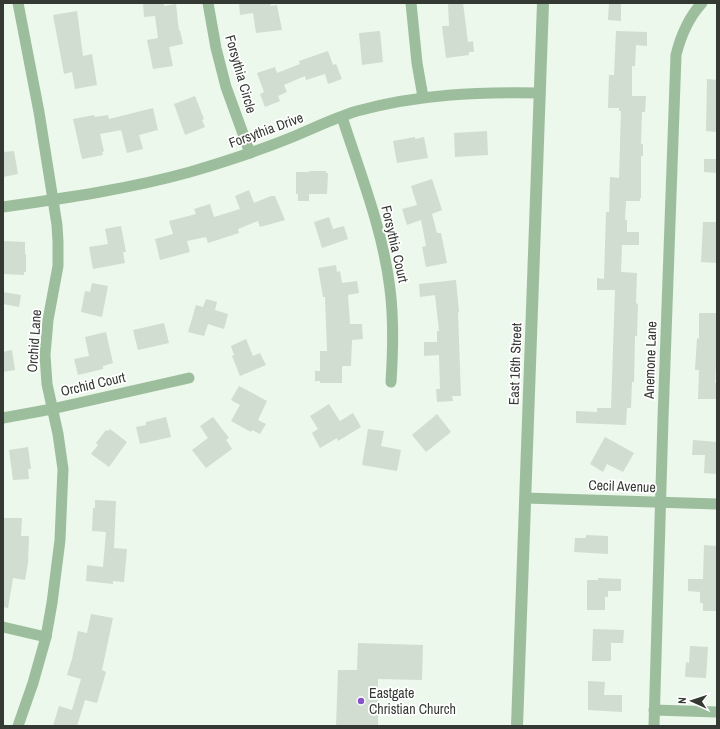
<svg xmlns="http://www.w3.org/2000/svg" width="720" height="729" viewBox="0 0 720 729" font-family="'Archivo Narrow',sans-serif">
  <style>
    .building { fill: #d0ddd0 }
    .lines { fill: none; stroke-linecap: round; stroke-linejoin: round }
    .minor { stroke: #9dbe9d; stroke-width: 11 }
    .tertiary { stroke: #9dbe9d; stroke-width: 12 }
    .poi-dot { fill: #8552ca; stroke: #fff; stroke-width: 1.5 }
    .labels { text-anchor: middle; stroke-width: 3.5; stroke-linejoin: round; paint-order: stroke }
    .street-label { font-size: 14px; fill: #343934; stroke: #fff }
    .poi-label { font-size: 14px; fill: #343934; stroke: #fff; text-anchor: start }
  </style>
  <rect width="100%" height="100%" fill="#ebf8eb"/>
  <g class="building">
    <path d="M143 3H164V6L176 4 179 31 180 30 183 44 169 47 173 66 153 69 147 40 158 38 155 16 144 17Z"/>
    <path d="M239 3H270L271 6 277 5 282 30 256 33 253 13 240 15Z"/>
    <path d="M448 3H463L468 42 473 41 474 52H469V55L446 58 442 26H449Z"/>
    <path d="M609 3H621V21L608 20Z"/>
    <path d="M77 11 83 56 92 54 97 85 75 89 72 72 64 74 53 15Z"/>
    <path d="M380 31 383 62 362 65 359 33Z"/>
    <path d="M616 31 647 32V46L636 45 635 66H632V96H646L645 112H642L641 144H643V156H641V198H640V201H626L625 220H627V232H639V245H622L621 272 637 273 636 303 638 304 637 336H635L634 382H632L631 408H627L626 425 576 423V411L597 412V408H611L615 290H597V278L604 279 606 212H609L610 177 619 178 621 111H619V108H608L609 75H614Z"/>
    <path d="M328 51 333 65 336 64 342 79 328 84 325 74 306 80 305 76 284 85 287 92 278 96 280 101 265 107 260 94 264 92 257 73 275 67 277 73 300 64 299 61Z"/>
    <path d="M707 79 717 80V132L706 131Z"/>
    <path d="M195 96 204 119 202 120 205 127 185 135 174 104Z"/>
    <path d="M153 108 158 130 139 135 143 149 127 153 121 130 100 134 104 151 102 152 103 155 82 159 73 119 94 115 95 117 108 115 109 119Z"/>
    <path d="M487 131 488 155 455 157 454 133Z"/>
    <path d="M415 137V139L424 137 428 158 397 163 393 141Z"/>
    <path d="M14 151 18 174 3 177V152Z"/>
    <path d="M704 159H717V173L704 172Z"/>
    <path d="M309 171H326V173H328L327 194H309V201H298V194H296V172H309Z"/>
    <path d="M432 179 442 210 432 214 437 233H441L447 263 426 267 422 247 426 246 421 220 407 225 402 209 417 205 411 186Z"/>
    <path d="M249 190 254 203 271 196H275L285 220 260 227 258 221 238 229 239 233 208 243 206 237 187 241 190 252 160 260 155 239 173 234 169 221 196 214 194 209 210 204 214 217 240 209 235 196Z"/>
    <path d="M329 217 333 229 344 226 348 239 322 248 314 222Z"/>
    <path d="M703 222H717V263L701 262Z"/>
    <path d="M121 226 126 252H123L125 263 93 269 89 247 108 244 105 229Z"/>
    <path d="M3 241 25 242V254H26V272H24V275L3 274Z"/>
    <path d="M336 265 337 272 340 271 342 283 357 281 359 293 348 295 350 324H362L363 339 352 340 351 366H342V383H320V381H315V371H320V351H327L325 297H323L318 268Z"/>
    <path d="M456 280 459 312 458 313 461 396H452L453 401 437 402 436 389H440L439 355 424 356V342H437V331H439L435 295 420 297 419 284Z"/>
    <path d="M92 283 108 286 102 317 81 312 85 291 90 292Z"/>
    <path d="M3 292 21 295 19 307 3 304Z"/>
    <path d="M206 299 217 302 215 310 228 314 224 329 208 324 204 336 188 332 196 305 203 307Z"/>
    <path d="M699 313H717V346L715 383H717V399H698L699 370H695L697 338 699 339Z"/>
    <path d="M164 323 169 343 138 350 133 330Z"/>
    <path d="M106 332 113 363 103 366V369L78 375 74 359 89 356 85 337Z"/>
    <path d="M246 339 253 356 260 353 266 365 240 376 232 356 234 355 231 346Z"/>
    <path d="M12 350 15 370 3 372V352Z"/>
    <path d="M239 386 267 401 258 420 266 424 260 434 252 430 251 432 231 421 240 405 231 400Z"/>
    <path d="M329 404 340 421 353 413 361 427 338 441 337 438 320 448 312 433 318 429 310 416Z"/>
    <path d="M437 414 451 432 426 452 412 435Z"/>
    <path d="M166 417 171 437 140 444 136 427 146 425V422Z"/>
    <path d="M213 417 229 438 226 440 232 449 206 468 192 450 208 438 200 426Z"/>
    <path d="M110 429 127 442 109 467 91 454 98 445 96 443 106 430 108 431Z"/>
    <path d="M368 429 384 431 381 446 401 450 397 471 362 465Z"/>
    <path d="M605 437 634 453 623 472 607 464 603 472 590 464Z"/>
    <path d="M693 440 717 442V474L704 473 705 455H692Z"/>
    <path d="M28 447 31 469H28L29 479 13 480 9 450Z"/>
    <path d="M95 500 116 501 114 548 127 549 124 582 113 581V584L86 581 87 565 103 567 106 532 92 531 93 508H95Z"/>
    <path d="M3 518H22L21 536H29L28 563 25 580 13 578 8 608 3 607Z"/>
    <path d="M586 535 608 536V554L574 552 575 538H586Z"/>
    <path d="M704 545 717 546V611H703V603H700V592L688 591V579H703Z"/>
    <path d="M598 578 621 579V591H608V597H605V610H587V580H598Z"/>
    <path d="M91 614 113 618 102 670 106 672 97 703 85 700 77 726H53L59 706 72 710 81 679 67 675 72 659 78 631 87 633Z"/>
    <path d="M593 629 624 630 623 643H611V661H592Z"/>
    <path d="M358 643 423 645 422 680 378 679V726H336L338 670H357Z"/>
    <path d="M690 646 708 647 706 678 685 677 686 662 689 663Z"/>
    <path d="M588 681 605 682 604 695H622V712L588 710Z"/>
  </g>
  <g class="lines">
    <g class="minor">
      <path d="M18 3 39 112 57 225 58 242V266L48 320 45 355 47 384 58 434 63 469 60 540 52 603 46 637 33 683 18 726"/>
      <path d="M208 3 216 48 226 87 250 153"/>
      <path d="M411 3 417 63 423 97"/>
      <path d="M342 117C360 173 383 230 390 289 394 320 393 351 391 382"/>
      <path d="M3 207C66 198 129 189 190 172 224 162 258 151 290 138 312 129 334 118 357 111 420 94 476 92 540 93"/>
      <path d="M3 418 52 409 189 378"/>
      <path d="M525 498 717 504"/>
      <path d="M3 627 46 637"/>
      <path d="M654 710 717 712"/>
      <path d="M654 726 663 419 676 55C681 35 688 18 702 3"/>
    </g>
    <path class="tertiary" d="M517 726 543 3"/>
  </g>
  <circle class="poi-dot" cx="361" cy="701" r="4"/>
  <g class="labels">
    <g class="street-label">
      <text transform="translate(241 74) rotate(74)" y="5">Forsythia Circle</text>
      <text transform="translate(266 130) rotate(-20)" y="5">Forsythia Drive</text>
      <text transform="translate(395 244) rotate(77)" y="5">Forsythia Court</text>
      <text transform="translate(34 341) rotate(-86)" y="5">Orchid Lane</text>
      <text transform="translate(650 360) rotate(-88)" y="5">Anemone Lane</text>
      <text transform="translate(515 364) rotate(-88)" y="5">East 16th Street</text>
      <text transform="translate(93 384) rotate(-13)" y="5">Orchid Court</text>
      <text transform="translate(622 486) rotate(2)" y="5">Cecil Avenue</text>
    </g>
    <g class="poi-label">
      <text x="369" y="698">Eastgate<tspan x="369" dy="16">Christian Church</tspan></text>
    </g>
  </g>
  <rect width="720" height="729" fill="none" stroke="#343934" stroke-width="8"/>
  <g transform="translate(692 701) rotate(273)" stroke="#ffffff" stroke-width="3" paint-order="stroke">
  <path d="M0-3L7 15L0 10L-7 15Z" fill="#343934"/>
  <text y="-6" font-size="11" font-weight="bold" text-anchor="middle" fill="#343934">N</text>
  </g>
</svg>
